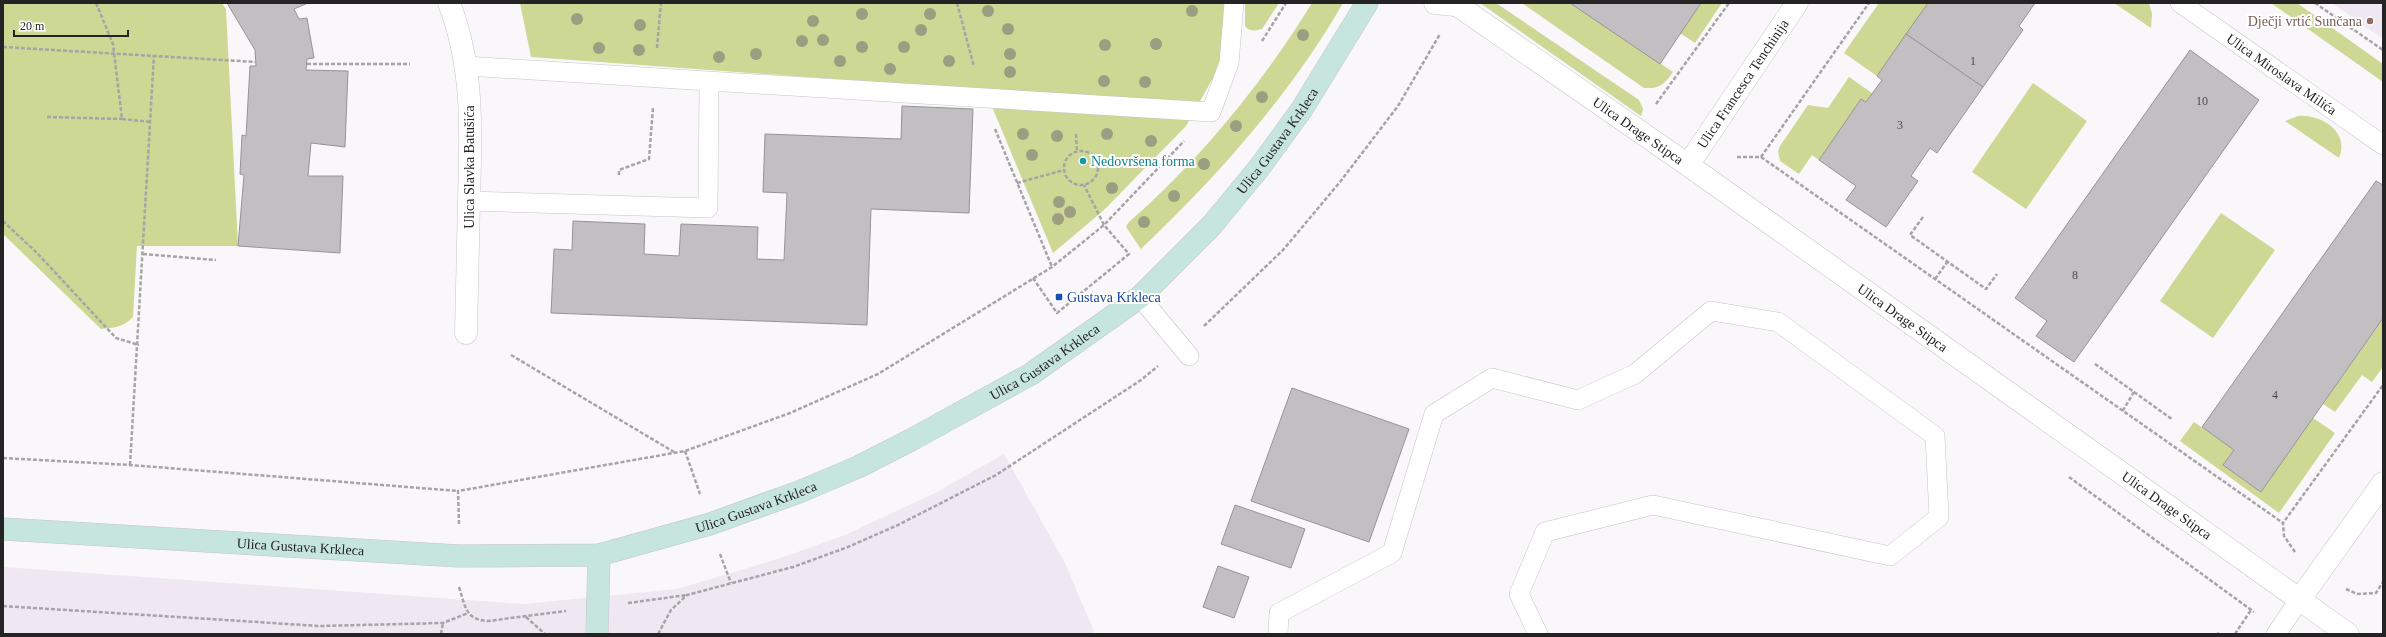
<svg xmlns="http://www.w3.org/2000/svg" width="2386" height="637" viewBox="0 0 2386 637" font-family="Georgia,serif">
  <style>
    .built { fill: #efe8f2 }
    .green { fill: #cdd895 }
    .building { fill: #c1bfc2; stroke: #969497 }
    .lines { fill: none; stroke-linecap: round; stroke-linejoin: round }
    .lane-casing { stroke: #c6c4c7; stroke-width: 20 }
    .street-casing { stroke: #c6c4c7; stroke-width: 23 }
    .secondary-casing { stroke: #c6c4c7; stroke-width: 23 }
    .path { stroke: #a5a4a6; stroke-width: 2.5; stroke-dasharray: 4 2; stroke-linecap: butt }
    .lane { stroke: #fff; stroke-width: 19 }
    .street { stroke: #fff; stroke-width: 22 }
    .secondary { stroke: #c6e5de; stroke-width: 22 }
    .tree { fill: #9c9e82 }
    .education-dot { fill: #8d6e63; stroke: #fff; stroke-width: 1.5 }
    .culture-dot { fill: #0f9aa8; stroke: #fff; stroke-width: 1.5 }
    .transit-dot { fill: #1a4fb4; stroke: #fff; stroke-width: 1.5 }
    .labels { text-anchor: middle; stroke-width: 4; stroke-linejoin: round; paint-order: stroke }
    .number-label { font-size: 12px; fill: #4c4b4c }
    .education-label { font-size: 14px; fill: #785e54; stroke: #fff; text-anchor: end }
    .street-label { font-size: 14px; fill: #252425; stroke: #fff }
    .culture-label { font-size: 14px; fill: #0d838f; stroke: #fff; text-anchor: start }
    .transit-label { font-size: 14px; fill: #164399; stroke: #fff; text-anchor: start }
  </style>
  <rect width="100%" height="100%" fill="#f9f7fa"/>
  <g class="built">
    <path d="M2332 3H2383V39Z"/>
    <path d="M1004 454 1065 563 1095 634H3V567L523 604 677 589 778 559 845 535 935 493Z"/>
  </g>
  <g class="green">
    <path d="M3 3H222L226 9 238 246H137L133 317C124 327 113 328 101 329L3 234Z"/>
    <path d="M520 3H1225L1222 57 1213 78 1186 126 1104 210 1053 253 985 90 531 57Z"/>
    <path d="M1245 3H1279L1262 29C1255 31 1250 32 1245 26Z"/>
    <path d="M1312 3H1343C1290 95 1218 176 1141 249L1126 227 1128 223C1200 160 1262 84 1312 3Z"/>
    <path d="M1480 3H1496L1639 100 1643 109 1641 116Z"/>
    <path d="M1522 3H1570L1673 72C1665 84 1659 89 1644 88Z"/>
    <path d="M1701 3H1722L1695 43 1680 33Z"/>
    <path d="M1879 3H1928L1877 76 1844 53Z"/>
    <path d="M2114 3H2149L2152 14 2151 28Z"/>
    <path d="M2271 3H2297L2383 64V82Z"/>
    <path d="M1849 77 1872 93 1866 102 1861 99 1819 160 1812 155 1799 174 1780 161 1778 151 1780 146 1808 105 1828 108Z"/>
    <path d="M2033 83 2087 121 2026 209 1972 172Z"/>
    <path d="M2298 116C2320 114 2350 131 2339 158L2285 121Z"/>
    <path d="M2221 213 2275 250 2213 338 2160 301Z"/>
    <path d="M2383 318V367L2372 382 2362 375 2335 412 2323 404Z"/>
    <path d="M2313 418 2335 433 2279 513 2180 441 2194 422 2234 450 2223 465 2261 492Z"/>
  </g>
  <g class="building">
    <path d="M227 3H308L294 9 299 19 307 18 314 58 307 59 306 70 348 71 345 147 311 143 308 176H343L340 253 238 246 244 175 240 174 242 135 246 136 250 66H256L255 50Z"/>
    <path d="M1570 3H1701L1660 64Z"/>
    <path d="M1928 3H2035L2019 26 2023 30 1983 87 1906 34Z"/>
    <path d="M1906 34 1983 87 1937 153 1930 148 1911 176 1918 181 1886 227 1846 200 1856 186 1819 160 1861 99 1866 102 1882 80 1877 76Z"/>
    <path d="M2190 50 2259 100 2074 362 2036 336 2047 321 2015 298Z"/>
    <path d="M902 106 973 109 969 213 871 209 867 325 551 313 554 249 572 250 573 221 645 224 644 254 679 256 681 224 758 227 757 259 784 260 787 193 763 192 765 134 901 139Z"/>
    <path d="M2376 181 2383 185V318L2261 492 2223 465 2234 450 2202 427Z"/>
    <path d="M1292 388 1409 429 1369 542 1251 501Z"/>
    <path d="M1235 505 1305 529 1291 568 1221 544Z"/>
    <path d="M1218 566 1249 577 1234 618 1203 607Z"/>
  </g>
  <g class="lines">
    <g class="lane-casing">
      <g id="lane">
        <path id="s1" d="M2180 3 2383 145"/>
        <path d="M466 66 1211 112 1229 63 1234 3"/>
        <path d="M469 201 708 208 709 83"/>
        <path d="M1140 297 1189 356"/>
        <path d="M1278 634 1279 613 1392 553 1434 414 1492 378 1578 400 1635 374 1711 311 1778 322 1935 436 1939 517 1890 556 1653 505 1545 532 1519 594 1538 634"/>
        <path d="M2276 634 2300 599"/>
      </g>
    </g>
    <g class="street-casing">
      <g id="street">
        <path d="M449 3C474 67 471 133 469 200 468 245 467 289 466 333"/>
        <path d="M1435 3 1455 5"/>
        <path id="s2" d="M1454 3 1688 165 2348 634"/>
        <path id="s3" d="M1688 165 1797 3"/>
        <path d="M2300 599 2383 483"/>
      </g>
    </g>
    <g class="secondary-casing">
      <g id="secondary">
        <path id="s4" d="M3 529 459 556 599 555 710 524 799 492 858 467 911 440 1031 374 1140 297 1212 225 1259 168 1302 109 1367 3"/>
        <path d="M597 634 599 555"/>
      </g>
    </g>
    <g class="path">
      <path d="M96 3 113 44 122 119 151 122"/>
      <path d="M957 3 974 67"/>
      <path d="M2315 3 2383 50"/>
      <path d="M1262 41 1286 3"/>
      <path d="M3 47 256 62"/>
      <path d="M657 48 661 3"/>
      <path d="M307 64H410"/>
      <path d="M1656 104 1729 3"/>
      <path d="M47 117 122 119"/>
      <path d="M995 129 1052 267"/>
      <path d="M1076 134 1077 152"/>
      <circle cx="1081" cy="168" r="17"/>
      <path d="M1737 157H1761L2283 523"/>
      <path d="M1761 157 1869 3"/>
      <path d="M619 175V170L649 159 653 107"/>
      <path d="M1017 183 1064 170"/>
      <path d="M1923 217 1910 235 1986 289 1997 274"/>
      <path d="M3 221 37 253 116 338 139 345"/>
      <path d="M143 254 216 260"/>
      <path d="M1033 278 1057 313 1129 254 1104 225 1084 185"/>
      <path d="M1935 279 1948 261"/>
      <path d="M1204 326 1283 250 1340 182 1398 106 1440 34"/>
      <path d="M511 355 674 452"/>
      <path d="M2095 364 2134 392 2122 412"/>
      <path d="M2134 392 2173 420"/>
      <path d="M685 451 700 494"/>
      <path d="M3 458 130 465 458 491"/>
      <path d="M130 465 154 55"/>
      <path d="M2069 477 2254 612"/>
      <path d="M459 524 458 491 685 451 790 413 878 374 1052 267 1104 225 1184 141"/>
      <path d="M2295 552 2284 536 2283 523 2383 385"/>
      <path d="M720 554 731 583"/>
      <path d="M459 587C465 605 465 620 488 621L566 611"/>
      <path d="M2346 589 2357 594 2376 593 2383 582"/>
      <path d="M628 603 687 595"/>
      <path d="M3 606 320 626 443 623 468 613"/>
      <path d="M526 617 545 634"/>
      <path d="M2217 633 2219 634"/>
      <path d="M441 634 443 623"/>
      <path d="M658 634 671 610 687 595 793 567 848 547 898 525 996 475 1141 380 1158 366"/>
      <path d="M2235 634 2251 610"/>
    </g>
    <use href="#lane" class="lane"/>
    <use href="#street" class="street"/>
    <use href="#secondary" class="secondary"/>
  </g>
  <g class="tree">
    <circle cx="988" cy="11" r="6"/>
    <circle cx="1192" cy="11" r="6"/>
    <circle cx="862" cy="14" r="6"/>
    <circle cx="930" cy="14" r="6"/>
    <circle cx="577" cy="19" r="6"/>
    <circle cx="813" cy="21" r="6"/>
    <circle cx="640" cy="25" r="6"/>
    <circle cx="1008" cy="29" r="6"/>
    <circle cx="921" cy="30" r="6"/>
    <circle cx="1303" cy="35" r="6"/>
    <circle cx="823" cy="40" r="6"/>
    <circle cx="802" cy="41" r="6"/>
    <circle cx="1156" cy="44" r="6"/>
    <circle cx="1105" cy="45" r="6"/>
    <circle cx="862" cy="47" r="6"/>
    <circle cx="904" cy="47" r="6"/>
    <circle cx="599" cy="48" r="6"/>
    <circle cx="639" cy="50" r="6"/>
    <circle cx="756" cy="54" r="6"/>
    <circle cx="1010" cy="54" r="6"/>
    <circle cx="719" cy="57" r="6"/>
    <circle cx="840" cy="61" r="6"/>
    <circle cx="949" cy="61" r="6"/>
    <circle cx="890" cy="69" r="6"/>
    <circle cx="1010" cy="72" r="6"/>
    <circle cx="1104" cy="81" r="6"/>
    <circle cx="1145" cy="82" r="6"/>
    <circle cx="1262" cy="97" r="6"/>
    <circle cx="1236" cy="126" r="6"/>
    <circle cx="1023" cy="134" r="6"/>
    <circle cx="1107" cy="134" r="6"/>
    <circle cx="1057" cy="136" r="6"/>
    <circle cx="1151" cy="141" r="6"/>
    <circle cx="1032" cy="155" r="6"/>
    <circle cx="1204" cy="164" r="6"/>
    <circle cx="1112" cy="188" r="6"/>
    <circle cx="1174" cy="196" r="6"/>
    <circle cx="1059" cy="202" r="6"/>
    <circle cx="1070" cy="212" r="6"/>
    <circle cx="1058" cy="219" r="6"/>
    <circle cx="1144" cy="222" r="6"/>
  </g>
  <circle class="education-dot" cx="2370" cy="21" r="4"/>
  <circle class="culture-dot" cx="1083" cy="161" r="4"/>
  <rect class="transit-dot" x="1055" y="293" width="8" height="8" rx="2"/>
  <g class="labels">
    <g class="number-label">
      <text x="1973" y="65">1</text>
      <text x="2202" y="105">10</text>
      <text x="1900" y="129">3</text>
      <text x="2075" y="279">8</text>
      <text x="2275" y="399">4</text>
    </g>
    <g class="education-label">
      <text x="2362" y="26">Dječji vrtić Sunčana</text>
    </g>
    <g class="street-label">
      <text dy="5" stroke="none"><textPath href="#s1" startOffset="124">Ulica Miroslava Milića</textPath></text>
      <text dy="5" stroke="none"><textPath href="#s3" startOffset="98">Ulica Francesca Tenchinija</textPath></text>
      <text dy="5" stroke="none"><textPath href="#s2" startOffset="224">Ulica Drage Stipca</textPath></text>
      <text dy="5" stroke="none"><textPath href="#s4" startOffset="1409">Ulica Gustava Krkleca</textPath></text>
      <text transform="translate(469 167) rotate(-90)" y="5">Ulica Slavka Batušića</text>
      <text dy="5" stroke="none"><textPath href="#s2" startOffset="548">Ulica Drage Stipca</textPath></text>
      <text dy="5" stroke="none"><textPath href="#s4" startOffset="1085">Ulica Gustava Krkleca</textPath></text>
      <text dy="5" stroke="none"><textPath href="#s4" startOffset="761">Ulica Gustava Krkleca</textPath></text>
      <text dy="5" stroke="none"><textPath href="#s2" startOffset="872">Ulica Drage Stipca</textPath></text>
      <text dy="5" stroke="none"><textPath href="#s4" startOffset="298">Ulica Gustava Krkleca</textPath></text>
    </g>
    <g class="culture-label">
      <text x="1091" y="166">Nedovršena forma</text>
    </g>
    <g class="transit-label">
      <text x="1067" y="302">Gustava Krkleca</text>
    </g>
  </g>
  <rect width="2386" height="637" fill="none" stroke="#252425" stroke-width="8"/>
  <path d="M14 30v6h114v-6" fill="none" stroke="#252425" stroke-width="2"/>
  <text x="20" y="30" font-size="12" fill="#252425" stroke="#ffffff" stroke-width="3" paint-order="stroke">20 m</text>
</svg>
